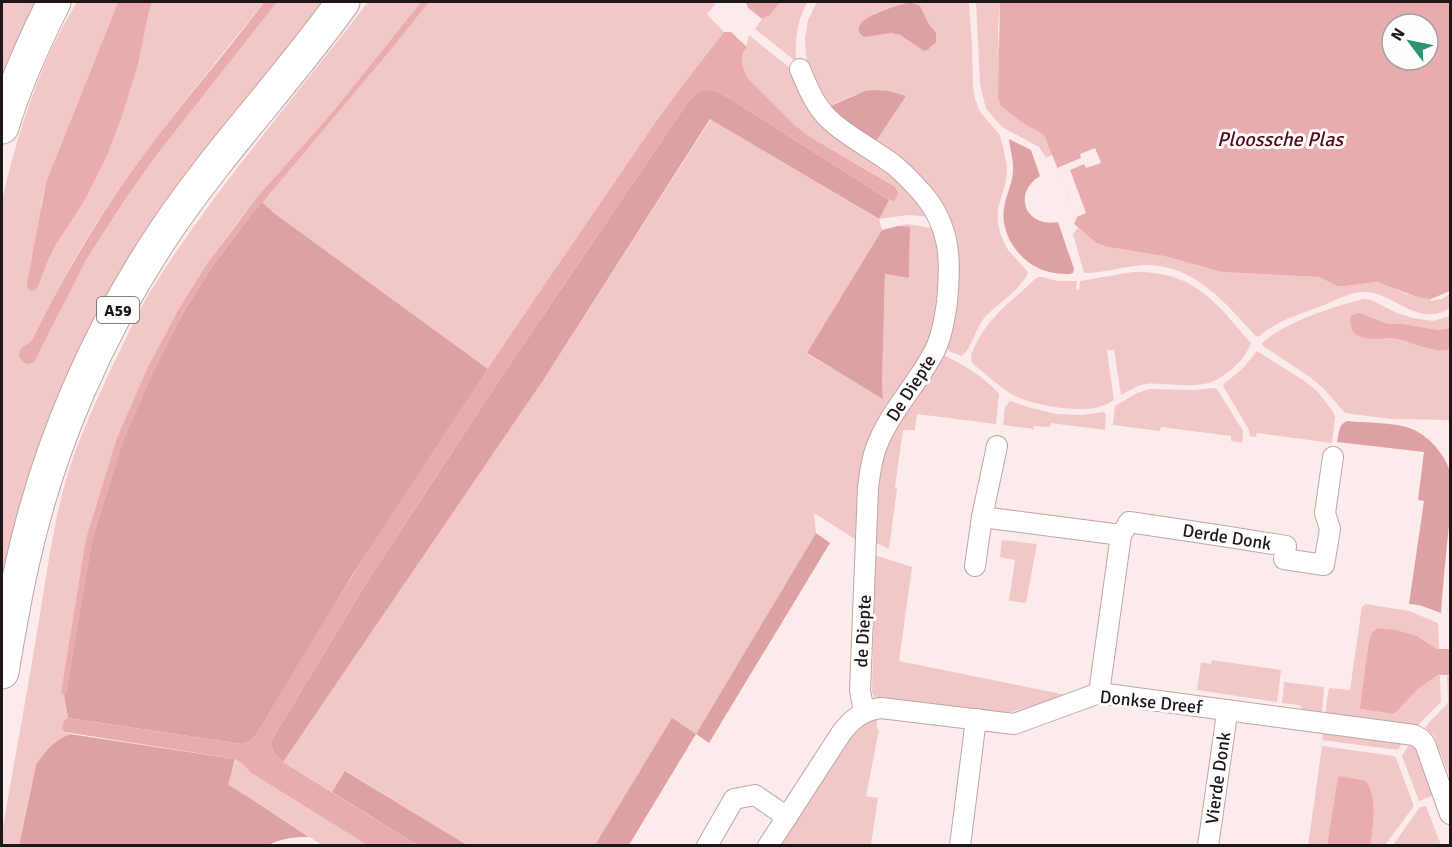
<svg xmlns="http://www.w3.org/2000/svg" width="1452" height="847" viewBox="0 0 1452 847" font-family="Signika,sans-serif">
  <style>
    .green { fill: #f2c7c8; fill-rule: evenodd }
    .forest { fill: #dda1a3 }
    .water { fill: #e9acae; fill-rule: evenodd }
    .pier { fill: #fcebeb }
    .lines { fill: none; stroke-linecap: round; stroke-linejoin: round }
    .minor-casing { stroke: #bfa5a6; stroke-width: 22 }
    .motorway-casing { stroke: #bfa5a6; stroke-width: 35 }
    .minor { stroke: #fff; stroke-width: 20 }
    .motorway { stroke: #fff; stroke-width: 33 }
    .labels { text-anchor: middle; stroke-width: 6; stroke-linejoin: round; paint-order: stroke }
    .shield { fill: #fdfdfd; stroke: #625b5b; stroke-width: 1.5 }
    .shield-label { font-size: 16px; font-weight: bold; fill: #1f1616 }
    .street-label { font-size: 18px; fill: #1f1616; stroke: #fdfdfd }
    .water-label { font-size: 20px; font-style: italic; fill: #530c19; stroke: #fdfdfd }
  </style>
  <rect width="100%" height="100%" fill="#fcebeb"/>
  <g class="green">
    <path d="M2 2H42L2 95Z"/>
    <path d="M77 2H118L46 182 41 205 46 265 55 246 83 202 152 2H264C199 84 130 165 77 255 61 283 46 312 32 340L29 344 37 355 55 318 86 260 124 201 155 157 277 2H328L155 225 2 621V200C14 148 30 95 53 46 60 31 69 16 77 2Z"/>
    <path d="M368 2H421L331 114 257 197 208 262 180 307 61 693 64 695 68 718 64 720 65 732 70 734 64 737 36 765 19 845 2 846V832C14 763 27 694 38 626 47 574 53 521 69 470 80 436 95 404 110 371 123 345 135 317 150 292 214 189 295 98 368 2Z"/>
    <path d="M429 2H717L707 14 724 32 682 86 655 123 488 369 274 213 262 202 394 46Z"/>
    <path d="M781 2H807C797 23 795 36 796 59L794 60 755 29 762 19 770 15Z"/>
    <path d="M817 2H969L972 46 973 85 975 99 980 112 1000 135 1004 151 1007 167 1006 181 998 208V224L1001 236 1008 250 1028 272C1024 287 996 305 984 318 976 329 971 349 962 356L951 352 943 345 951 246 874 144 906 96C868 85 860 92 826 108L807 67 805 39 808 20ZM910 2 925 15 930 26 936 32 933 46 928 50 924 51 900 35 891 33 873 14Z"/>
    <path d="M976 2H1000L998 28 1001 106 1021 122 1044 135 1052 155 1046 158 1039 147 1002 127 986 109 980 84Z"/>
    <path d="M749 35 791 69 891 169 933 217 908 215 879 219 882 230 807 354 883 398 882 382 885 274 909 278 910 228 898 226 907 224 937 229 944 247 932 348 895 405 861 543 814 513 816 533 696 734 672 719 595 845H467L346 771 332 792 283 762 544 379 711 119 878 219 889 200 892 201 870 172 807 135 796 126 748 78C736 59 745 55 749 35Z"/>
    <path d="M1078 228 1096 243 1108 247 1164 256 1222 272 1319 277 1337 286 1354 285 1377 282 1389 286 1404 293 1420 298 1431 299V301L1442 299 1450 294V308C1418 329 1392 291 1364 292 1350 292 1336 300 1324 305 1301 314 1278 320 1258 337L1255 335C1224 302 1194 264 1144 265 1124 266 1104 273 1084 273L1073 234Z"/>
    <path d="M1133 272C1195 271 1214 301 1251 343 1247 354 1240 362 1232 369 1209 390 1190 385 1161 384 1156 384 1151 383 1147 384 1137 385 1129 391 1121 395L1114 350H1107L1114 400C1110 402 1106 405 1101 406 1081 414 1032 405 1013 395 998 386 985 373 972 363 970 355 972 351 976 344 990 315 1011 302 1034 280L1038 277H1043L1057 281H1077L1076 289 1079 290 1080 281Z"/>
    <path d="M1363 299 1371 300 1397 313 1413 318 1433 321 1450 316V328L1438 330 1404 324H1388L1360 313 1363 338H1392L1449 351 1450 350V420L1391 419 1345 413 1323 388 1310 377 1263 346 1262 343C1285 322 1333 307 1363 299Z"/>
    <path d="M1257 351 1306 382 1318 392 1334 413 1335 417 1332 443 1257 433 1256 437 1250 436 1249 430 1223 386 1224 384 1242 369Z"/>
    <path d="M942 354C964 365 983 376 999 394L996 424 917 414 915 430H903L895 487 897 489 889 549 872 541 881 448Z"/>
    <path d="M1215 388 1217 389 1243 431 1242 443 1231 441V436L1161 427 1160 431 1113 425 1115 406 1137 393 1149 389 1193 390Z"/>
    <path d="M1010 401 1031 408 1057 414 1082 415 1104 412 1106 415 1105 430 1051 423 1050 427 1034 426V429L1003 425 1005 407Z"/>
    <path d="M1002 540 1037 544 1026 603 1009 601 1015 560 1000 557Z"/>
    <path d="M874 555 912 567 899 661 1066 695 1007 713 979 712 875 698 872 692 875 568Z"/>
    <path d="M1365 604 1409 611 1438 623 1439 649H1437L1417 636 1378 628 1372 632 1369 640 1361 709 1394 714 1419 688 1438 675 1440 676 1441 702 1417 726 1325 715 1329 688 1350 690 1362 606H1364Z"/>
    <path d="M1212 660 1281 670 1277 702 1197 690 1201 662 1211 664Z"/>
    <path d="M1447 675 1450 677V778L1434 736 1425 727 1448 703Z"/>
    <path d="M1284 682 1324 687 1322 714 1305 712 1299 705 1282 703Z"/>
    <path d="M877 717V729L879 730 866 796 878 798 871 845 778 846 851 734 864 723Z"/>
    <path d="M1323 731 1403 742 1398 750 1322 740Z"/>
    <path d="M1410 743 1417 748 1435 795 1419 801 1402 756Z"/>
    <path d="M1322 746 1394 756 1396 758 1414 806 1385 845H1371L1374 815 1337 782 1327 845 1308 846Z"/>
    <path d="M236 759 242 763 251 773 367 845H322L250 798 227 785Z"/>
    <path d="M1426 806 1441 845H1393L1420 807Z"/>
  </g>
  <g class="forest">
    <path d="M910 2 920 6 930 26 936 32V42L928 50 924 51 900 35 891 33 864 37C841 20 900 5 910 2Z"/>
    <path d="M705 90H714L729 98 889 200 879 219 710 119 544 379 283 762 273 752 271 741 365 585 500 379 688 102 696 93Z"/>
    <path d="M875 90 889 91 906 96 874 144 826 108 865 91Z"/>
    <path d="M1009 139 1031 150 1040 176C1012 193 1025 228 1058 222L1074 269 1073 273 1070 274C1059 274 1048 273 1038 268 1017 258 1000 232 1004 208 1006 194 1014 181 1013 167 1013 158 1010 149 1009 139Z"/>
    <path d="M262 202 274 213 488 369 352 576 256 735 250 741 242 744 68 718 64 695 66 693 92 541 123 441 153 372 184 311 213 265 240 229Z"/>
    <path d="M898 226 910 227 909 278 885 274 882 382 883 399 807 353 882 230Z"/>
    <path d="M1347 421C1365 423 1395 422 1412 429 1427 435 1444 453 1449 469 1452 484 1450 509 1449 525 1446 554 1443 583 1441 613L1419 605 1409 604 1424 501 1418 500 1424 452 1337 442C1339 434 1338 425 1347 421Z"/>
    <path d="M816 533 830 543 709 743 696 734 629 845H595L672 718 696 734Z"/>
    <path d="M70 734 235 759 228 785 250 798 309 837C294 837 281 838 267 846H19L36 765C45 751 55 740 70 734Z"/>
    <path d="M345 771 467 845H417L332 792Z"/>
  </g>
  <g class="water">
    <path d="M118 2H152L148 15 138 64 123 113 107 155 83 203 55 246 46 265 38 286 35 290 31 291 27 288V284L46 182Z"/>
    <path d="M264 2H277L155 157 124 201 86 260 34 362 28 364 23 362 19 356C21 343 25 348 32 340 65 273 103 209 148 149 185 99 227 52 264 2Z"/>
    <path d="M421 2H429L394 46 240 229 213 265 184 311 153 372 123 441 92 541 66 693 64 695 61 693 86 539 117 438 148 367 180 307 208 262 235 227 257 197 331 114Z"/>
    <path d="M747 2H781L770 15 762 19 748 8 746 3Z"/>
    <path d="M1000 2H1450V291L1431 299 1420 298 1377 282 1345 286H1337L1319 277 1222 272 1164 256 1108 247 1096 243 1074 224 1077 217 1044 135 1021 122 1001 106 998 98ZM1392 24H1428V60H1392Z"/>
    <path d="M724 32H731L747 47C738 57 742 68 748 78L796 126 807 135 895 187 898 194 894 201 889 200 729 98C711 89 703 86 688 102L500 379 365 585 271 741 273 752 283 762 417 845H367L251 773 242 763 235 759 65 732 62 729 64 720 68 718 242 744 250 741 256 735C378 525 518 324 655 123L682 86Z"/>
    <path d="M1360 313 1388 324H1404L1438 330 1450 328V350C1430 353 1411 340 1390 338 1380 338 1366 341 1357 335 1352 332 1350 325 1350 319L1352 315Z"/>
    <path d="M1378 628 1396 630 1417 636 1437 649H1450V677L1449 675H1438L1419 688 1394 714 1360 709 1369 640 1372 632Z"/>
    <path d="M1339 776 1366 781C1378 799 1373 825 1371 845H1327L1337 782Z"/>
  </g>
  <path class="pier" d="M1095 148 1101 163 1086 168 1084 164 1070 170 1086 213 1077 217 1057 168 1081 158 1080 154Z"/>
  <g class="lines">
    <g class="minor-casing">
      <g id="minor">
        <path d="M800 69C806 83 811 98 821 110 835 130 873 149 894 165 904 173 914 184 923 194 951 227 951 261 947 302 945 317 942 336 935 350 918 384 889 412 876 448 871 461 870 474 868 488L860 691 864 712"/>
        <path d="M982 517 1121 535 1129 522 1223 536 1286 546 1284 559 1324 565 1330 529 1325 513 1333 457"/>
        <path d="M975 566 982 517 997 446"/>
        <path d="M1099 693 1121 535"/>
        <path d="M707 846 734 799 755 795 787 817"/>
        <path d="M768 846 842 732C853 718 864 710 881 708L1014 724 1099 693 1414 735 1421 739 1425 744 1450 814"/>
        <path d="M960 846 976 719"/>
        <path d="M1208 846 1225 728 1227 710"/>
      </g>
    </g>
    <g class="motorway-casing">
      <g id="motorway">
        <path d="M2 127C15 83 34 42 54 2"/>
        <path d="M2 672C8 636 14 600 22 565 48 446 98 331 166 230 220 150 287 80 343 2"/>
      </g>
    </g>
    <use href="#minor" class="minor"/>
    <use href="#motorway" class="motorway"/>
  </g>
  <g class="labels">
    <rect class="shield" x="97" y="297" width="42" height="26" rx="4.5"/>
    <g class="shield-label">
      <text x="118" y="316">A59</text>
    </g>
    <g class="street-label">
      <text transform="translate(911 388) rotate(-57)" y="6">De Diepte</text>
      <text transform="translate(1227 537) rotate(9)" y="6">Derde Donk</text>
      <text transform="translate(863 631) rotate(-87)" y="6">de Diepte</text>
      <text transform="translate(1151 702) rotate(6)" y="6">Donkse Dreef</text>
      <text transform="translate(1218 778) rotate(-82)" y="6">Vierde Donk</text>
    </g>
    <g class="water-label">
      <text x="1280" y="146">Ploossche Plas</text>
    </g>
  </g>
  <rect width="1452" height="847" fill="none" stroke="#1f1616" stroke-width="6"/>
  <g transform="translate(1410 42) rotate(302)"><circle r="28" fill="#fdfdfd" stroke="#a4a1a1" stroke-width="1.5"/>
  <path d="M0-4.5L10 22L0 15L-10 22Z" fill="#2b9371"/>
  <text y="-9" font-size="16" font-weight="bold" text-anchor="middle" fill="#1f1616">N</text>
  </g>
</svg>
